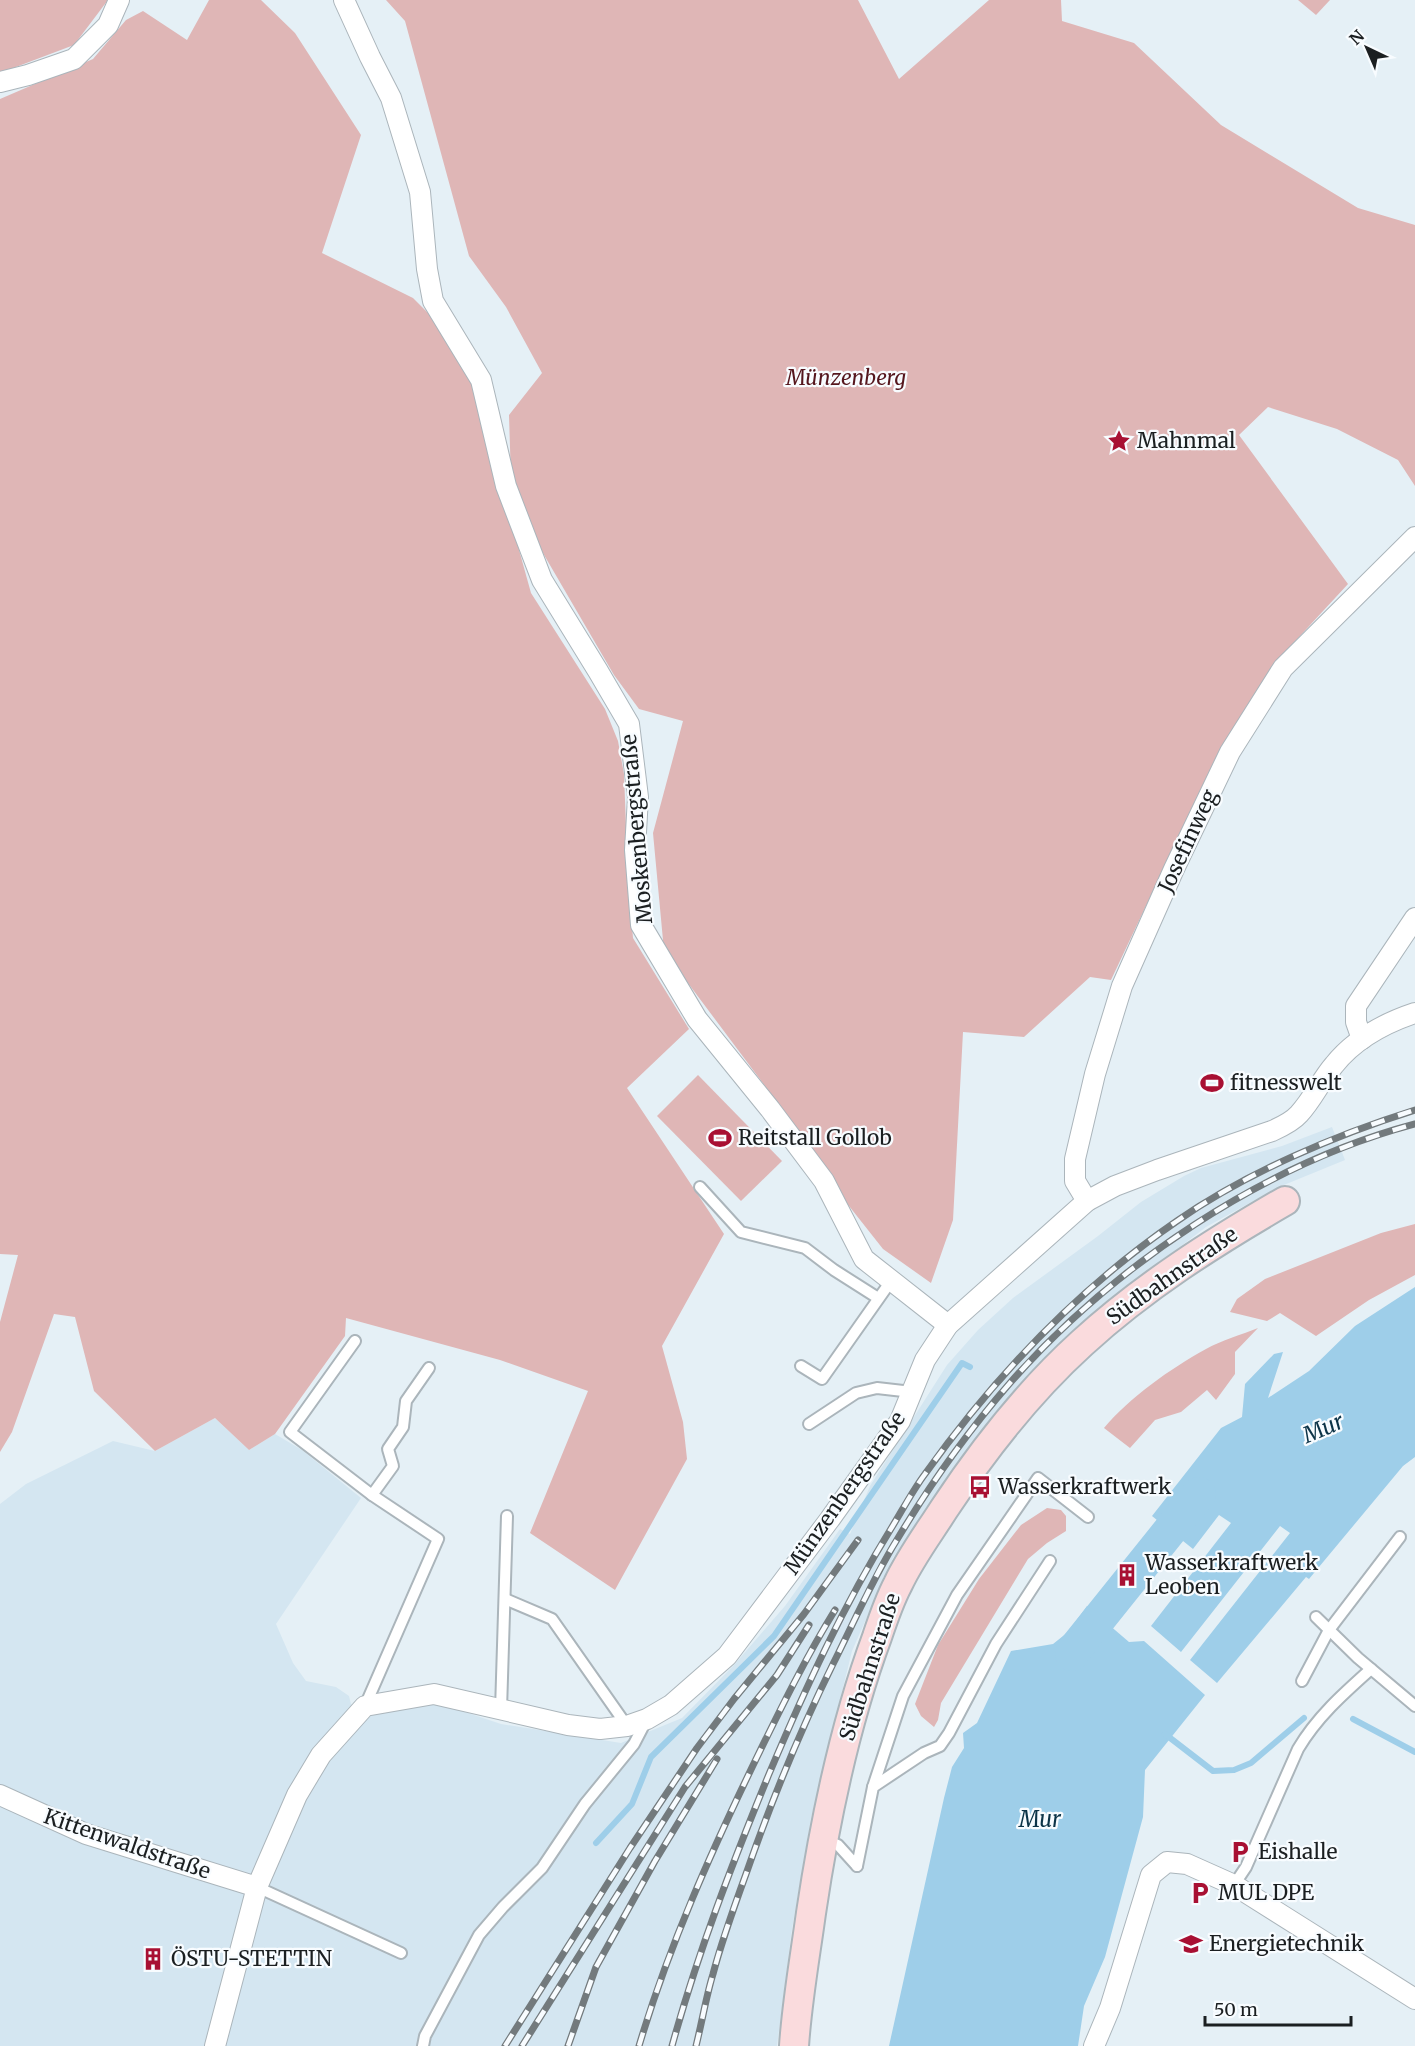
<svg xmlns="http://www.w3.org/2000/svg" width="1415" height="2046" viewBox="0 0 1415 2046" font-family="Merriweather,serif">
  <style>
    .built { fill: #d4e6f1 }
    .green { fill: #dfb6b6 }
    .water { fill: #9ecee9 }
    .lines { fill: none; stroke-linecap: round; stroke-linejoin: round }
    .stream { stroke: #9ecee9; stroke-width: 6 }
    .river { stroke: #9ecee9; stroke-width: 34 }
    .lane-casing { stroke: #abb5bb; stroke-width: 14 }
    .street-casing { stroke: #abb5bb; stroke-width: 22 }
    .secondary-casing { stroke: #abb5bb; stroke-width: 32 }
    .lane { stroke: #fff; stroke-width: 10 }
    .street { stroke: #fff; stroke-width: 20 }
    .secondary { stroke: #fadbdd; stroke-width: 28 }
    .rail-casing { stroke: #737a7d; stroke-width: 7 }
    .rail { stroke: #f8fcff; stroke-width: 4.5; stroke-dasharray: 14; stroke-linecap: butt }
    .labels { text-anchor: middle; stroke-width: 4.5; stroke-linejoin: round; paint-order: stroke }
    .park-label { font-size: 21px; font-style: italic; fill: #55161d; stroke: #f8fcff }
    .poi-label { font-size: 21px; fill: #1b1f21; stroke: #f8fcff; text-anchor: start }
    .street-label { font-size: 21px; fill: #1b1f21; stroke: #f8fcff }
    .water-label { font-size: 22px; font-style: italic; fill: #0c3448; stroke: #f8fcff }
  </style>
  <rect width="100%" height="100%" fill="#e5f0f6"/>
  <path class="built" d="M1332 1127 1345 1160 1279 1187 1206 1227 1099 1309 1072 1332 1029 1376 963 1457 893 1558 852 1651 811 1818 792 1929 777 2046H0V1504L26 1484 113 1441 155 1451 215 1418 249 1450 275 1434 302 1450 361 1498 276 1624 293 1663 306 1681 336 1687 349 1696 351 1704 370 1716 435 1702 501 1724 621 1743 682 1718 734 1665 785 1606 840 1529 850 1534 870 1486 947 1365 978 1330 1013 1298 1098 1236 1141 1202 1184 1176 1201 1168 1282 1146Z"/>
  <g class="green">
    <path d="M0 0H108L74 45 0 73Z"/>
    <path d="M209 0H261L295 33 361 135 322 253 413 298 433 318 471 377 531 593 605 709 618 741 624 774 628 878 633 938 689 1029 627 1088 724 1234 662 1346 683 1422 687 1459 615 1590 530 1533 588 1391 500 1360 346 1318 345 1336 275 1434 249 1450 215 1418 155 1451 94 1391 75 1317 54 1314 12 1432 0 1452V1322L18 1255 0 1254V99L93 59 126 20 143 11 187 40Z"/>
    <path d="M386 0H858L899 79 989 0H1061L1062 21 1134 43 1221 125 1358 208 1415 225V486L1398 460 1337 429 1268 407 1239 435 1348 584 1274 664 1219 751 1111 980 1090 977 1024 1037 963 1032 953 1220 931 1283 883 1249 823 1173 762 1082 664 951 653 833 683 721 639 709 614 675 540 548 511 480 509 415 542 373 506 307 469 256 405 21Z"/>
    <path d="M1298 0H1330L1316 15Z"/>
    <path d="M698 1075 782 1161 741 1201 657 1116Z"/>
    <path d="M1415 1224V1275L1369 1300 1316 1336 1280 1313 1267 1321 1230 1312 1237 1299 1265 1279 1381 1233Z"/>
    <path d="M1258 1328 1235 1352V1374L1216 1400 1207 1390 1181 1412 1155 1420 1130 1448 1104 1428C1130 1397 1170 1369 1206 1349 1222 1340 1241 1335 1258 1328Z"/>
    <path d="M1047 1508 1061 1510 1066 1516V1531L1047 1543 1028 1559 941 1703 938 1720 934 1727 921 1716 915 1704 938 1645 979 1579 1021 1525Z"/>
  </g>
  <g class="water">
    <path d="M1415 1287V1457L1403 1466 1309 1579 1306 1577 1217 1683 1190 1660 1290 1533 1280 1526 1181 1652 1151 1626 1231 1523 1219 1515 1193 1549 1152 1516 1221 1428 1242 1417 1245 1384 1274 1354 1283 1352 1268 1398 1309 1371 1355 1326Z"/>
    <path d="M1087 1606 1129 1642 1144 1641 1205 1695 1145 1770 1143 1817 1105 1957 1084 2006 1078 2046H889L944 1798 952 1767 964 1748 963 1733 977 1723 1011 1651 1053 1644 1068 1632Z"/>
  </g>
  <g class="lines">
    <g class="stream">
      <path d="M1353 1719 1415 1752"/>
      <path d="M1165 1734 1213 1771 1234 1770 1251 1763 1304 1718"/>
      <path d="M596 1843 632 1804 651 1757 774 1636 962 1363 970 1367"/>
    </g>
    <path class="river" d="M1072 1654 1074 1650 1199 1494"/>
    <g class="lane-casing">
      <g id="lane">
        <path d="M700 1187 741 1232 805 1248 834 1270 878 1298"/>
        <path d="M355 1341 290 1432 372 1495 438 1539 365 1706"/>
        <path d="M801 1366 822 1379 891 1281"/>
        <path d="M809 1424 856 1393 877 1388 912 1392"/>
        <path d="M372 1495 393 1466 388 1449 403 1427 406 1401 429 1368"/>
        <path d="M505 1599 552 1619 627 1726"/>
        <path d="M1316 1617 1358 1658 1415 1706"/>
        <path d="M1302 1681 1329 1630 1400 1537"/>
        <path d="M501 1710 507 1516"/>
        <path d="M873 1787 903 1696 957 1595 1038 1478 1088 1517"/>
        <path d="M826 1840 838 1845 857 1866"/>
        <path d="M857 1866 873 1787 924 1753 940 1746 949 1733 996 1644 1050 1561"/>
        <path d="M1234 1885 1246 1867 1298 1749C1317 1717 1343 1694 1371 1669"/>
        <path d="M257 1887 401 1953"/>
        <path d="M423 2046 425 2036 479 1935 503 1907 542 1868 585 1804 634 1744 647 1719"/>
      </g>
    </g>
    <g class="street-casing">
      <g id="street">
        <path d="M344 0 370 57 391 98 420 192 427 269 433 301 481 380 506 486 542 580 598 671 629 724 638 797 635 850 641 925 697 1019 770 1109 824 1181 864 1259 948 1325"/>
        <path d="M0 82 28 75 74 59 108 25 119 0"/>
        <path d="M1362 1039 1356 1022V1006L1415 918"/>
        <path d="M1087 1201 1075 1181V1159L1095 1074 1122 986 1174 869 1230 752 1283 668 1415 537"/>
        <path d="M0 1795 86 1834 257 1887"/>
        <path d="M215 2046 257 1887 297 1795 321 1755 365 1706 434 1694 568 1725 600 1729 627 1726 647 1719 671 1705 727 1656 830 1519 900 1421 925 1360 948 1325 1087 1201 1115 1186 1157 1170 1272 1131C1281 1127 1292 1122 1299 1114 1313 1099 1321 1080 1334 1065 1354 1040 1385 1023 1415 1013"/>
        <path d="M1094 2046 1110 2008 1151 1875 1167 1862 1187 1864 1234 1885 1415 1999"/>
      </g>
    </g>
    <g class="secondary-casing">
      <path id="secondary" d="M794 2046C797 2001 805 1957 811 1913 825 1819 844 1726 877 1637 883 1619 889 1601 898 1584 910 1558 928 1534 944 1509 983 1450 1029 1391 1082 1343 1143 1287 1214 1242 1285 1201"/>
    </g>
    <use href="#lane" class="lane"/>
    <use href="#street" class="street"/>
    <use href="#secondary" class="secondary"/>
    <g class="rail-casing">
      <g id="rail">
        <path d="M505 2046 630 1848 697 1748 734 1699 804 1614 858 1540"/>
        <path d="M522 2046 685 1787 777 1675 809 1625"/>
        <path d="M568 2046 596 1967 655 1861 717 1759"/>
        <path d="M639 2046C669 1945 712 1850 758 1755 782 1706 806 1657 835 1610"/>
        <path d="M672 2046C698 1952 732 1864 769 1774 805 1689 843 1606 892 1527 903 1509 913 1490 925 1474 995 1376 1078 1289 1177 1221 1246 1173 1335 1135 1415 1110"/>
        <path d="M696 2046C702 2022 706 1997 713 1974 722 1940 734 1907 746 1874 771 1802 799 1733 833 1664 854 1622 873 1578 898 1538 931 1483 968 1431 1010 1383 1113 1266 1264 1164 1415 1124"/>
      </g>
    </g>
    <use href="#rail" class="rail"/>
  </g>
  <defs>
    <g id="sight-bare" transform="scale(1.8)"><path d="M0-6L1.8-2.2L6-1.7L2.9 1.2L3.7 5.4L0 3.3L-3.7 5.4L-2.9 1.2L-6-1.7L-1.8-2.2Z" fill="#a81033" stroke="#f8fcff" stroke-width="2.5" paint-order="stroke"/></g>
    <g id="stadium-bare" transform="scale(1.8)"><path d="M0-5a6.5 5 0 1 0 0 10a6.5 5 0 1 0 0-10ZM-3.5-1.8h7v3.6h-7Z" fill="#a81033" stroke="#f8fcff" stroke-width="2.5" paint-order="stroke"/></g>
    <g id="bus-bare" transform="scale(1.8)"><path d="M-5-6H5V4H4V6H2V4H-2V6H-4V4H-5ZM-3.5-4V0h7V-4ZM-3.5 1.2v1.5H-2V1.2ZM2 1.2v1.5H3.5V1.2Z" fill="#a81033" stroke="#f8fcff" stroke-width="2.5" paint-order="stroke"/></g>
    <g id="building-bare" transform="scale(1.8)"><path d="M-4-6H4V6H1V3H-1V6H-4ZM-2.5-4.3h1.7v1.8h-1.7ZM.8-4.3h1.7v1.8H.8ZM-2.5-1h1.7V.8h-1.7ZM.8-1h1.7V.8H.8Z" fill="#a81033" stroke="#f8fcff" stroke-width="2.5" paint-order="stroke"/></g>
    <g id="parking-bare" transform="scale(1.8)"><path d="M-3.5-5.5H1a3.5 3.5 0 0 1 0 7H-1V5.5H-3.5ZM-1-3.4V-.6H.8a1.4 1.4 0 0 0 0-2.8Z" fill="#a81033" stroke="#f8fcff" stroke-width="2.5" paint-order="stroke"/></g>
    <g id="university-bare" transform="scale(1.8)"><path d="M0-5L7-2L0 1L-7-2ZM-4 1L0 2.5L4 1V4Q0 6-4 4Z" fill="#a81033" stroke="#f8fcff" stroke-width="2.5" paint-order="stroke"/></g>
  </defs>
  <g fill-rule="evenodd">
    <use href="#sight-bare" x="1119" y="441"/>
    <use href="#stadium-bare" x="1212" y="1083"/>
    <use href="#stadium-bare" x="720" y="1138"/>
    <use href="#bus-bare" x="980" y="1487"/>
    <use href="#building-bare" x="1127" y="1575"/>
    <use href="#parking-bare" x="1240" y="1852"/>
    <use href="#parking-bare" x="1200" y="1893"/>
    <use href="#university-bare" x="1191" y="1944"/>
    <use href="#building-bare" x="153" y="1959"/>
  </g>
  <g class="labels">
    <g class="park-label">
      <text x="846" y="385">Münzenberg</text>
    </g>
    <g class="poi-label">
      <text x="1137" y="448">Mahnmal</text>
      <text x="1230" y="1090">fitnesswelt</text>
      <text x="738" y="1145">Reitstall Gollob</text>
      <text x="998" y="1494">Wasserkraftwerk</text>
      <text x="1145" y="1570">Wasserkraftwerk<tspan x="1145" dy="24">Leoben</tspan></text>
      <text x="1258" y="1859">Eishalle</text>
      <text x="1218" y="1900">MUL DPE</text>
      <text x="1209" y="1951">Energietechnik</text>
      <text x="171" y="1966">ÖSTU-STETTIN</text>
    </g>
    <g class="street-label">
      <text transform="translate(637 829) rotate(-95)" y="7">Moskenbergstraße</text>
      <text transform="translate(1188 841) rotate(-65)" y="7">Josefinweg</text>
      <text transform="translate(1172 1276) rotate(-35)" y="7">Südbahnstraße</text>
      <text transform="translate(845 1493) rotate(-55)" y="7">Münzenbergstraße</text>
      <text transform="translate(870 1667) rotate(-72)" y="7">Südbahnstraße</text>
      <text transform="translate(127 1844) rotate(19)" y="7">Kittenwaldstraße</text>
    </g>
    <g class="water-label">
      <text transform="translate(1323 1428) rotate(-23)" y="8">Mur</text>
      <text x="1040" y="1827">Mur</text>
    </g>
  </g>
  <g transform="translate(1367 48) rotate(316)" stroke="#f8fcff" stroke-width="4.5" paint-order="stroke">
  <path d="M0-4.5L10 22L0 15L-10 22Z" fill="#1b1f21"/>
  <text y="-9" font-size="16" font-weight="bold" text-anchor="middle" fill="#1b1f21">N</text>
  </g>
  <path d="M1205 2016v9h146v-9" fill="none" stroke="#1b1f21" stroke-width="3"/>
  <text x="1214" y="2016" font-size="18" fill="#1b1f21" stroke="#f8fcff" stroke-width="4.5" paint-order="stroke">50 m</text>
</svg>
